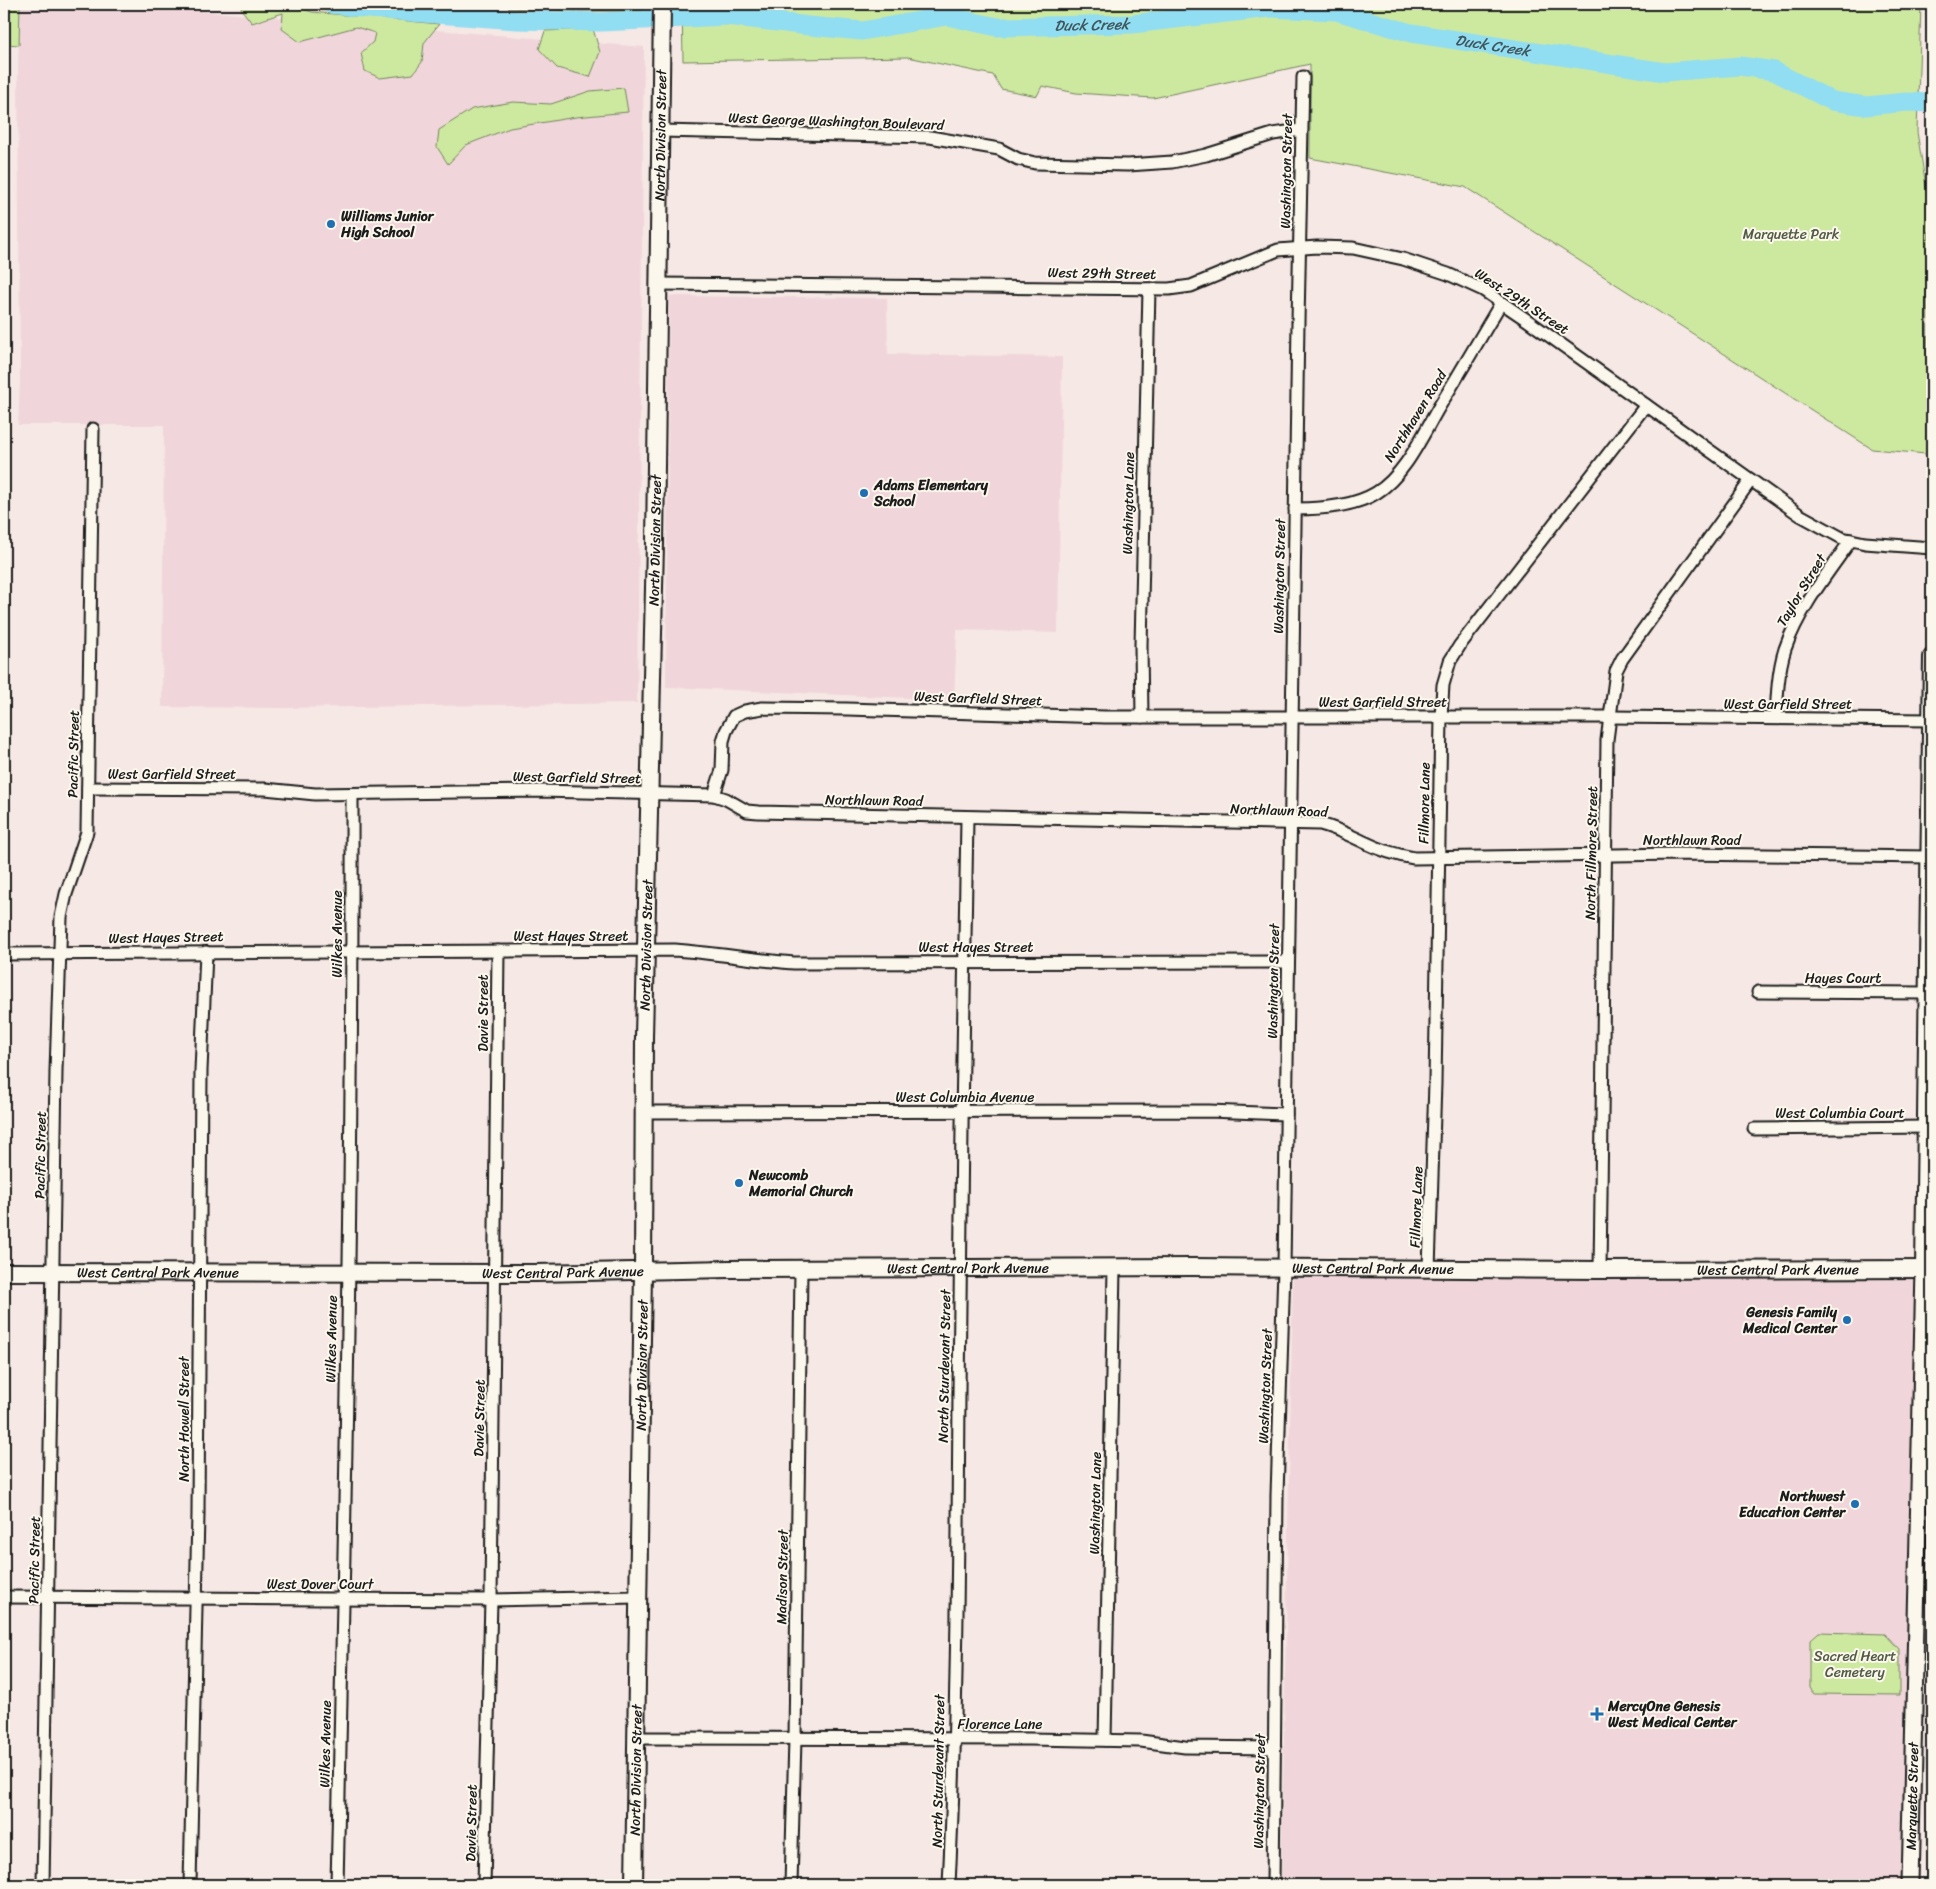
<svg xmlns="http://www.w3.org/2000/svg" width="1936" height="1889" viewBox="0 0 1936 1889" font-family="Sriracha,sans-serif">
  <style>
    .built { fill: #f0d6da }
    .green { fill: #cde9a0; stroke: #74825e }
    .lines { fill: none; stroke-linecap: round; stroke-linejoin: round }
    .river { stroke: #91ddf2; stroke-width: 19 }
    .minor-casing { stroke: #1c1c1c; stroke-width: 15 }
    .tertiary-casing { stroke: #1c1c1c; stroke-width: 19 }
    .secondary-casing { stroke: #1c1c1c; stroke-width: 20 }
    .minor { stroke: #fbf7ec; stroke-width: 11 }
    .tertiary { stroke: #fbf7ec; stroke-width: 15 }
    .secondary { stroke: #fbf7ec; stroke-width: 16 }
    .poi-dot { fill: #1f6fb2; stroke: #fbf7ec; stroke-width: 2 }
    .labels { text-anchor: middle; stroke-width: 4; stroke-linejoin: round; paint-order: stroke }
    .street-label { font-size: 14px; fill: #1c1c1c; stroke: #fbf7ec }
    .poi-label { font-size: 14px; font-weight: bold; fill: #1c1c1c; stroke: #fbf7ec; text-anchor: start }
    .park-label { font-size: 14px; fill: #515a44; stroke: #fbf7ec }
    .water-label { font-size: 15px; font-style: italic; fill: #3f565c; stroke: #fbf7ec }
  </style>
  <rect width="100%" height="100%" fill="#f6e8e4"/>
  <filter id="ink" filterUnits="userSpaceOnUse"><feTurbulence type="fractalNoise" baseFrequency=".02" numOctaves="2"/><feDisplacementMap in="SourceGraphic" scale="10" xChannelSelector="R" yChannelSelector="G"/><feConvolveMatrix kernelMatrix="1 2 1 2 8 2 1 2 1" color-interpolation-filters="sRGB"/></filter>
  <g filter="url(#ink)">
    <g class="built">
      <path d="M20 4H114L644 47 637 703 282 708 162 707 164 425H18L20 381 18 67Z"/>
      <path d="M669 296 887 298 888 354 1062 357 1058 633 957 630 954 700 666 687Z"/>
      <path d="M1917 1274 1907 1885H1281L1293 1275Z"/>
    </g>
    <g class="green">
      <path d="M4 4H20L19 45 4 44Z"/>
      <path d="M243 4H287L312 12 439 24 424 43 422 62 413 74 380 78 365 71 361 53 373 42 375 33 356 27 300 42 282 29 283 13 252 23 241 9Z"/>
      <path d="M522 4H642L641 11H575L508 8Z"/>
      <path d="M682 4H1921L1917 132 1929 204 1926 454 1872 449 1465 187 1310 158V64L1153 98 1076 93 1042 86 1037 96 1001 89 993 75 908 57 683 61Z"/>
      <path d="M593 29 600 52 590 77 557 68 539 49 545 31Z"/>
      <path d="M624 88 628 112 576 117 510 128 466 145 448 164 437 147 439 130 472 109 513 102 551 104 590 91Z"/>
      <path d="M1819 1632 1885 1634 1899 1649V1695L1815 1694 1810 1688V1640Z"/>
    </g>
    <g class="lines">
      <path class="river" id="s1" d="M331 4 370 9 517 20 601 22 727 16 809 26 862 31 947 16 997 27 1132 24 1269 8 1336 11 1411 33 1665 72 1740 66 1774 71 1832 101 1866 106 1907 102 1932 103"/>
      <g class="minor-casing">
        <g id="minor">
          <path d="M661 131 930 137 999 149 1018 159 1035 163 1128 165 1172 162 1206 155 1273 134 1301 130"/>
          <path d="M658 284 1169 289 1191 286 1278 250 1317 247 1353 248 1403 259 1448 274 1483 290 1527 320 1800 515 1842 538 1865 543 1932 548"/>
          <path d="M1295 509C1321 509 1353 507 1376 493 1405 475 1422 436 1439 407 1460 373 1480 338 1501 303"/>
          <path d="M1142 717 1141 646 1149 289"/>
          <path d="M1776 718C1777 696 1778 671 1785 649 1799 609 1827 574 1851 540"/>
          <path d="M88 788 265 789 315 794 540 791 714 795 726 799 747 811 758 812 1320 824C1336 828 1349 835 1364 842 1380 850 1396 855 1414 858L1678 854 1930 857"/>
          <path d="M714 795 722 770 723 741 726 731 734 716 745 711 762 708 847 709 1105 717H1610L1932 720"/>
          <path d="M4 954 675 950C715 953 754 960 794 963L1288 962"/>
          <path d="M1758 992 1928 993"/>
          <path d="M643 1112 1209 1111 1286 1114"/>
          <path d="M1754 1129 1927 1127"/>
          <path d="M1429 1269 1435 1083 1441 717 1443 685 1450 661 1460 645 1646 405"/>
          <path d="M1600 1270 1607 740 1616 671 1622 659 1751 480"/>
          <path d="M1920 1490H1932"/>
          <path d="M4 1597 491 1600 637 1597"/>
          <path d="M635 1738 1029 1739 1141 1741 1185 1747 1275 1748"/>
          <path d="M1105 1740 1114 1268"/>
          <path d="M43 1885 56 1071 61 917 66 894 87 832 93 429"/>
          <path d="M190 1885 198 1514 201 1071 206 952"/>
          <path d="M337 1885C345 1522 353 1157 352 794"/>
          <path d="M484 1885 491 1600 498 951"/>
          <path d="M791 1885 795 1739 801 1269"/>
          <path d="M949 1885C957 1721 958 1556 959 1392 961 1201 963 1009 967 818"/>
          <path d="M1273 1885 1277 1495 1284 1268 1298 322 1303 77"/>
        </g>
      </g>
      <g class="tertiary-casing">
        <g id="tertiary">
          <path id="s2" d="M1910 1885 1924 1269"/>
        </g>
      </g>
      <g class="secondary-casing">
        <g id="secondary">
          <path d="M1924 1269 1932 657"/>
          <path id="s3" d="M4 1272 536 1273 729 1269 1193 1267 1600 1270 1932 1269"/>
          <path id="s4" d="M634 1885 643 1271 644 1037 655 543 662 4"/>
        </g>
      </g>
      <use href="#minor" class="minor"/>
      <use href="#tertiary" class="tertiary"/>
      <use href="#secondary" class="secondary"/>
    </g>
  </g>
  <g class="poi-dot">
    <circle cx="331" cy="224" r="5"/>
    <circle cx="864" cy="493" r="5"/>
    <circle cx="739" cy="1183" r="5"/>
    <circle cx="1847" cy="1320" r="5"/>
    <circle cx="1855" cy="1504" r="5"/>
    <path d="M1594.5 1706.5h5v5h5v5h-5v5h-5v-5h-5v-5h5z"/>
  </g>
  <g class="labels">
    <g class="street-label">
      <text transform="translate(836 121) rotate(2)" y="5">West George Washington Boulevard</text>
      <text dy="5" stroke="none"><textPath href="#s4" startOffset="1750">North Division Street</textPath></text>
      <text transform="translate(1286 171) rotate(-89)" y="5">Washington Street</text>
      <text transform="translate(1102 273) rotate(1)" y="5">West 29th Street</text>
      <text transform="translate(1522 301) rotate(33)" y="5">West 29th Street</text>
      <text transform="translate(1415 416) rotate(-58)" y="5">Northhaven Road</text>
      <text transform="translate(1128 503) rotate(-89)" y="5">Washington Lane</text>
      <text dy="5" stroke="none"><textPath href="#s4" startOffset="1345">North Division Street</textPath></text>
      <text transform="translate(1279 576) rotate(-89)" y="5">Washington Street</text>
      <text transform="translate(1801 590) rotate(-59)" y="5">Taylor Street</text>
      <text transform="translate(978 698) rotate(2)" y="5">West Garfield Street</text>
      <text x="1383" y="707">West Garfield Street</text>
      <text x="1788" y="709">West Garfield Street</text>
      <text transform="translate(73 754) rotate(-89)" y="5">Pacific Street</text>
      <text x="172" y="779">West Garfield Street</text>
      <text transform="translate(577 777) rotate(1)" y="5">West Garfield Street</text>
      <text transform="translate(874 800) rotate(1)" y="5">Northlawn Road</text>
      <text transform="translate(1424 803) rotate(-89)" y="5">Fillmore Lane</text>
      <text transform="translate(1279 810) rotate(2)" y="5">Northlawn Road</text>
      <text x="1692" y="845">Northlawn Road</text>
      <text transform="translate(1591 853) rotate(-89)" y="5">North Fillmore Street</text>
      <text transform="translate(337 934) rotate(-90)" y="5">Wilkes Avenue</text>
      <text x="571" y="941">West Hayes Street</text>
      <text transform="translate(166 937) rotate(-1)" y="5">West Hayes Street</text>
      <text dy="5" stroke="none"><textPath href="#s4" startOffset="940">North Division Street</textPath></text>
      <text x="976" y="952">West Hayes Street</text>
      <text x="1843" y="983">Hayes Court</text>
      <text transform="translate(1273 981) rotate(-89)" y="5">Washington Street</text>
      <text transform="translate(483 1013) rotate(-90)" y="5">Davie Street</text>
      <text x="965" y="1102">West Columbia Avenue</text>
      <text x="1840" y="1118">West Columbia Court</text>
      <text transform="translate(40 1155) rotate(-89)" y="5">Pacific Street</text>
      <text transform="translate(1416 1207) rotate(-88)" y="5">Fillmore Lane</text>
      <text dy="5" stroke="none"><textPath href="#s3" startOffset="964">West Central Park Avenue</textPath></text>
      <text dy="5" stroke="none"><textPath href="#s3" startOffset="1369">West Central Park Avenue</textPath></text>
      <text dy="5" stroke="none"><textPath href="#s3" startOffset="1774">West Central Park Avenue</textPath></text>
      <text dy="5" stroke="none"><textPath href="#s3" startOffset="559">West Central Park Avenue</textPath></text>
      <text dy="5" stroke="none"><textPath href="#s3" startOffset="154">West Central Park Avenue</textPath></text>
      <text transform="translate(331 1339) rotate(-89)" y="5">Wilkes Avenue</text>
      <text dy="5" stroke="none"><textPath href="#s4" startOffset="520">North Division Street</textPath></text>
      <text transform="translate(944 1366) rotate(-89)" y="5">North Sturdevant Street</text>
      <text transform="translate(1265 1386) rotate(-88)" y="5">Washington Street</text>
      <text transform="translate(479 1418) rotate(-89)" y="5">Davie Street</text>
      <text transform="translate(184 1419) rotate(-90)" y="5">North Howell Street</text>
      <text transform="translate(1095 1503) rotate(-89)" y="5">Washington Lane</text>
      <text transform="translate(34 1560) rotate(-89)" y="5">Pacific Street</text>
      <text transform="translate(782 1577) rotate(-89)" y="5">Madison Street</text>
      <text x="320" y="1589">West Dover Court</text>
      <text x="1000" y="1729">Florence Lane</text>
      <text transform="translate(325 1744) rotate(-89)" y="5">Wilkes Avenue</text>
      <text dy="5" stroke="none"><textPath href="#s4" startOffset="115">North Division Street</textPath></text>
      <text transform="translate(938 1771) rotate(-89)" y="5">North Sturdevant Street</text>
      <text transform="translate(1259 1791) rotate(-89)" y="5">Washington Street</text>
      <text dy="5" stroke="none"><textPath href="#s2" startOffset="89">Marquette Street</textPath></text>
      <text transform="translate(471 1823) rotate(-89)" y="5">Davie Street</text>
    </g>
    <g class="poi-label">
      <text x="341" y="221">Williams Junior<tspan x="341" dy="16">High School</tspan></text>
      <text x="874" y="490">Adams Elementary<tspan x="874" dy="16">School</tspan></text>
      <text x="749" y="1180">Newcomb<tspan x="749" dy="16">Memorial Church</tspan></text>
      <text x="1837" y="1317" text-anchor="end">Genesis Family<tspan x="1837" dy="16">Medical Center</tspan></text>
      <text x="1845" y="1501" text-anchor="end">Northwest<tspan x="1845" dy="16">Education Center</tspan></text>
      <text x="1608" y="1711">MercyOne Genesis<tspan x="1608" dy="16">West Medical Center</tspan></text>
    </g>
    <g class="park-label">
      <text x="1791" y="239">Marquette Park</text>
      <text x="1855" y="1661">Sacred Heart<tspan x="1855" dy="16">Cemetery</tspan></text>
    </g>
    <g class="water-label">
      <text dy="5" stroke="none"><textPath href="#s1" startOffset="765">Duck Creek</textPath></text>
      <text dy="5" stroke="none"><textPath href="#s1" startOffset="1171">Duck Creek</textPath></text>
    </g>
  </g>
  <rect width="1936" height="1889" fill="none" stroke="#fbf7ec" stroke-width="20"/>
  <rect x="10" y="10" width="1916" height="1869" fill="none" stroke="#1c1c1c" stroke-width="2" filter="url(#ink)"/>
</svg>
